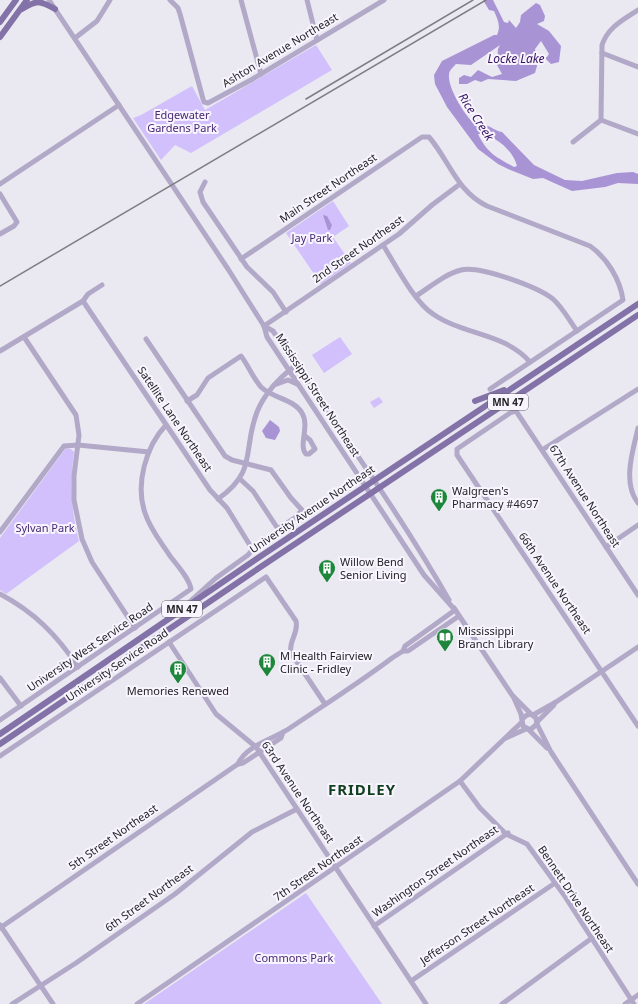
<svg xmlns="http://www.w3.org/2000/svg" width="638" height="1004" viewBox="0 0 638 1004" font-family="'Noto Sans',sans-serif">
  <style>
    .green { fill: #d2c0fd }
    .water { fill: #a893d5; fill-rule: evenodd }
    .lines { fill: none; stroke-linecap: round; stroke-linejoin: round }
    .minor { stroke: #b1a9c7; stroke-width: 5 }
    .major { stroke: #8272a7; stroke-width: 6 }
    .rail { stroke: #7f7e83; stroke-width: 1.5 }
    .labels { text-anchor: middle; stroke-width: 4; stroke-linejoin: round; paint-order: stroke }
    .shield { fill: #f8f5ff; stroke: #646267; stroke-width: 1 }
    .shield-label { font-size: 10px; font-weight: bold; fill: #242326 }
    .street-label { font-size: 11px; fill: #242326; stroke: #f8f5ff }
    .park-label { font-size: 11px; fill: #472875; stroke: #f8f5ff }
    .poi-label { font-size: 11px; fill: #242326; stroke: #f8f5ff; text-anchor: start }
    .water-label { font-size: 12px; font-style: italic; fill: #351361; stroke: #f8f5ff }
    .district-label { font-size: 15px; font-weight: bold; letter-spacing: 1px; fill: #0f3f1b; stroke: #f8f5ff }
  </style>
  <rect width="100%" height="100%" fill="#eae8f1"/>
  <g class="green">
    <path d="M316 45 332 70 191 153 175 145 161 160 133 118 141 115 192 86 205 110Z"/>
    <path d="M333 201 349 226 333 237 351 263 321 284 286 233Z"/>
    <path d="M340 337 352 354 324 373 312 355Z"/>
    <path d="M379 397 383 402 374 408 370 402Z"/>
    <path d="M66 448 71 449 74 452C70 483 71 510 79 541L6 594 0 590V538Z"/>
    <path d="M306 893 382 1004H144Z"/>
  </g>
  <g class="water">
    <path d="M483 0H493L504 22 508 23 509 20 516 28 520 22 521 15 536 3 540 5 545 16 544 21 537 24 549 31 561 46 559 62 551 64 544 57H547L549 54 541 41 535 49 537 66 535 73 516 81 488 79 481 82 475 80 467 84H459V78L464 75 471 77 478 70 492 77 502 74 497 65 498 49 500 45 471 65 456 64C455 65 451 69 450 71 444 82 464 115 474 123 478 126 481 124 485 125 492 127 495 131 502 132L534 165 565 180 582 181 617 173 633 172 638 174V184L618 183 605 187 572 191 543 178 533 179 508 169 498 164 478 149 447 107 435 84 434 75 442 61 494 35H497C501 26 498 20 494 11L489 10ZM478 134C494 134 513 150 517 166L514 167C496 157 487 153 478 134Z"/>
    <path d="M323 215 327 216 332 225 330 230H328Z"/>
    <path d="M270 420 279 427 280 431 275 440 266 438 262 431Z"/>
  </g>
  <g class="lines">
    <g class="minor">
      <path d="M49 0 228 269 264 326 267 337 424 575 455 610"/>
      <path d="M170 0 178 8 180 14 203 99 204 102 208 103 251 80 384 0"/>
      <path d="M241 0 261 74"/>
      <path d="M307 0 317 40"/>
      <path d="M638 10C623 20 608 27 602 45L601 120 638 134"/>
      <path d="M75 38 97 21 110 0"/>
      <path d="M602 53 638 67"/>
      <path d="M573 142 601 120"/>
      <path d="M205 182 200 192 203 202 247 267 273 292 286 312"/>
      <path d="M0 184 119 105"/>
      <path d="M0 194 17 222 14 226 0 234"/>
      <path d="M383 245C395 264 415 303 433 314 463 335 505 333 530 362"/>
      <path d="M241 259 422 137H429C449 160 457 192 487 206L590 246C607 258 620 279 623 300L490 389"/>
      <path d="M416 296C430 287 445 274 461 270 479 265 538 287 553 299 563 308 569 320 577 331"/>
      <path d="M83 301 210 490 227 508 251 547 252 550 248 555 216 578 185 606"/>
      <path d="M264 326 273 331C332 420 396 507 449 600"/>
      <path d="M264 326 399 234 432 205 460 184"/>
      <path d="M24 337 76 415 79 435 74 476V500L82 539 92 562 135 628"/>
      <path d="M146 339 225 456 232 460 271 470 291 498 302 510 296 517 278 529 253 491 240 479"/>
      <path d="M0 351 83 301 88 294 102 285"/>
      <path d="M274 385 288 380 297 384"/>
      <path d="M187 401 197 395 208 378 241 356C248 365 253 378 261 387 272 398 294 399 302 413 310 426 298 446 306 454H309L315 449 310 440 305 436"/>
      <path d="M638 428C633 450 622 483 638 503"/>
      <path d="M542 450 638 389"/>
      <path d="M218 499C258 471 242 451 257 412 265 392 279 378 296 365"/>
      <path d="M0 532 64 446 78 445 149 452"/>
      <path d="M606 547 638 525"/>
      <path d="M0 594C34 612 57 635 78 667"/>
      <path d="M638 595 516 411 510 413 457 449V455L638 726"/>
      <path d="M454 608 512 695 531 714"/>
      <path d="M169 642 216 714 256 747 426 1004"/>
      <path d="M403 651 405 646 455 610"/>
      <path d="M0 678 21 706"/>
      <path d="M513 696 521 714 523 726 530 730 537 724 536 718 531 714 527 715 522 719"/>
      <path d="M533 715 556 702 638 647"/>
      <path d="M0 720 191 589C189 578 177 565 170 556 161 542 150 529 145 513 135 484 146 446 166 425"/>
      <path d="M537 722 554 705"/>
      <path d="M537 724 551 752 638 884"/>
      <path d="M528 729 547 748"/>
      <path d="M506 738 526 729"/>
      <path d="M0 756 266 577 296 621C299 634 288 641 291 653L325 704"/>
      <path d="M238 764C246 745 274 739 290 728 324 705 359 683 392 658L403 651H408L459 616"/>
      <path d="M460 781 480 808 506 834 527 844 564 895 634 1004"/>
      <path d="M0 925 53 1004"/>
      <path d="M374 926 508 833"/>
      <path d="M0 928 238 764 243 763 281 738 283 732"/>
      <path d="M411 981 555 883"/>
      <path d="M12 1004 76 963 175 894 252 832 297 809"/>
      <path d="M137 1004 460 781 522 722"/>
      <path d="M502 1004 592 938"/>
      <path d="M625 1004 638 995"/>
    </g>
    <g class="major">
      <path d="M22 9C37 0 39 0 55 9"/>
      <path d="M0 22 16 0"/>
      <path d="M0 37 27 0"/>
      <path d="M475 401 504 390"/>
      <path d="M0 734 255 560 638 304"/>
      <path d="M0 744 259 568 638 315"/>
    </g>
    <g class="rail">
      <path d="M306 99 473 0"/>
      <path d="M0 286 486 0"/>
    </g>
  </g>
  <defs>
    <g id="building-pin" transform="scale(0.9)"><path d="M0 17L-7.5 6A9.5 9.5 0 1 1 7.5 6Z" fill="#1e863b" stroke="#f8f5ff"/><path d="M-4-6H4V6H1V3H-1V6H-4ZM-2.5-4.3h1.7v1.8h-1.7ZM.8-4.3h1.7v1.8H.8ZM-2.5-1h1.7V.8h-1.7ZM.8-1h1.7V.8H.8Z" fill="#fff"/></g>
    <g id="library-pin" transform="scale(0.9)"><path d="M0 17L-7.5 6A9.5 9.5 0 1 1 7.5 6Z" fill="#1e863b" stroke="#f8f5ff"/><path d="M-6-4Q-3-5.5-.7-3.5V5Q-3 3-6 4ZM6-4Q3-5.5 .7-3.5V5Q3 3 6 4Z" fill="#fff"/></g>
  </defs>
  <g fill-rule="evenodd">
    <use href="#building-pin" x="439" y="497"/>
    <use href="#building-pin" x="327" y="568"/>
    <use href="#library-pin" x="445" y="637"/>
    <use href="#building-pin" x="267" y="662"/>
    <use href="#building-pin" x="178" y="669"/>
  </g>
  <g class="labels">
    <g class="shield">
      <rect x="488" y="394" width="40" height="16" rx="3"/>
      <rect x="162" y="601" width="40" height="16" rx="3"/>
    </g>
    <g class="shield-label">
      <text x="508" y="406">MN 47</text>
      <text x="182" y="613">MN 47</text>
    </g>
    <g class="street-label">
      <text transform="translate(280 50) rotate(-31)" y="4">Ashton Avenue Northeast</text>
      <text transform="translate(328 188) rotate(-34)" y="4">Main Street Northeast</text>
      <text transform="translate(358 249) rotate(-35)" y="4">2nd Street Northeast</text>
      <text transform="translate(318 395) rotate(57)" y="4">Mississippi Street Northeast</text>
      <text transform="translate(175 419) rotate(56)" y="4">Satellite Lane Northeast</text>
      <text transform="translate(585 496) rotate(57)" y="4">67th Avenue Northeast</text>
      <text transform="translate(312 509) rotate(-34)" y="4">University Avenue Northeast</text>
      <text transform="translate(555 583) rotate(56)" y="4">66th Avenue Northeast</text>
      <text transform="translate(90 647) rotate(-34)" y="4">University West Service Road</text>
      <text transform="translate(117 665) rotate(-34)" y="4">University Service Road</text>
      <text transform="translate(298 792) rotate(56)" y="4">63rd Avenue Northeast</text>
      <text transform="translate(113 837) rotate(-35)" y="4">5th Street Northeast</text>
      <text transform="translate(318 868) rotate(-35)" y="4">7th Street Northeast</text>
      <text transform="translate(435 871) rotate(-35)" y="4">Washington Street Northeast</text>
      <text transform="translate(149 898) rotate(-36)" y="4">6th Street Northeast</text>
      <text transform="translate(576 899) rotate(56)" y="4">Bennett Drive Northeast</text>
      <text transform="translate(477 924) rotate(-34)" y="4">Jefferson Street Northeast</text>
    </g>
    <g class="park-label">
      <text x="182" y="119">Edgewater<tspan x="182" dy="13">Gardens Park</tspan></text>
      <text x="312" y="242">Jay Park</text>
      <text x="45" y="532">Sylvan Park</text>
      <text x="294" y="962">Commons Park</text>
    </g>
    <g class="poi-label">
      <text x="452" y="495">Walgreen's<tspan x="452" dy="13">Pharmacy #4697</tspan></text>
      <text x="340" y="566">Willow Bend<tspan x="340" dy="13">Senior Living</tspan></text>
      <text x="458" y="635">Mississippi<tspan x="458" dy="13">Branch Library</tspan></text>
      <text x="280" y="660">M Health Fairview<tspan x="280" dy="13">Clinic - Fridley</tspan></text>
      <text x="178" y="695" text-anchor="middle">Memories Renewed</text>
    </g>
    <g class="water-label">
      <text x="516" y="63">Locke Lake</text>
      <text transform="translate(476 117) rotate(57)" y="4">Rice Creek</text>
    </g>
    <g class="district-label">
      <text x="362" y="795">FRIDLEY</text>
    </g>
  </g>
</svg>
